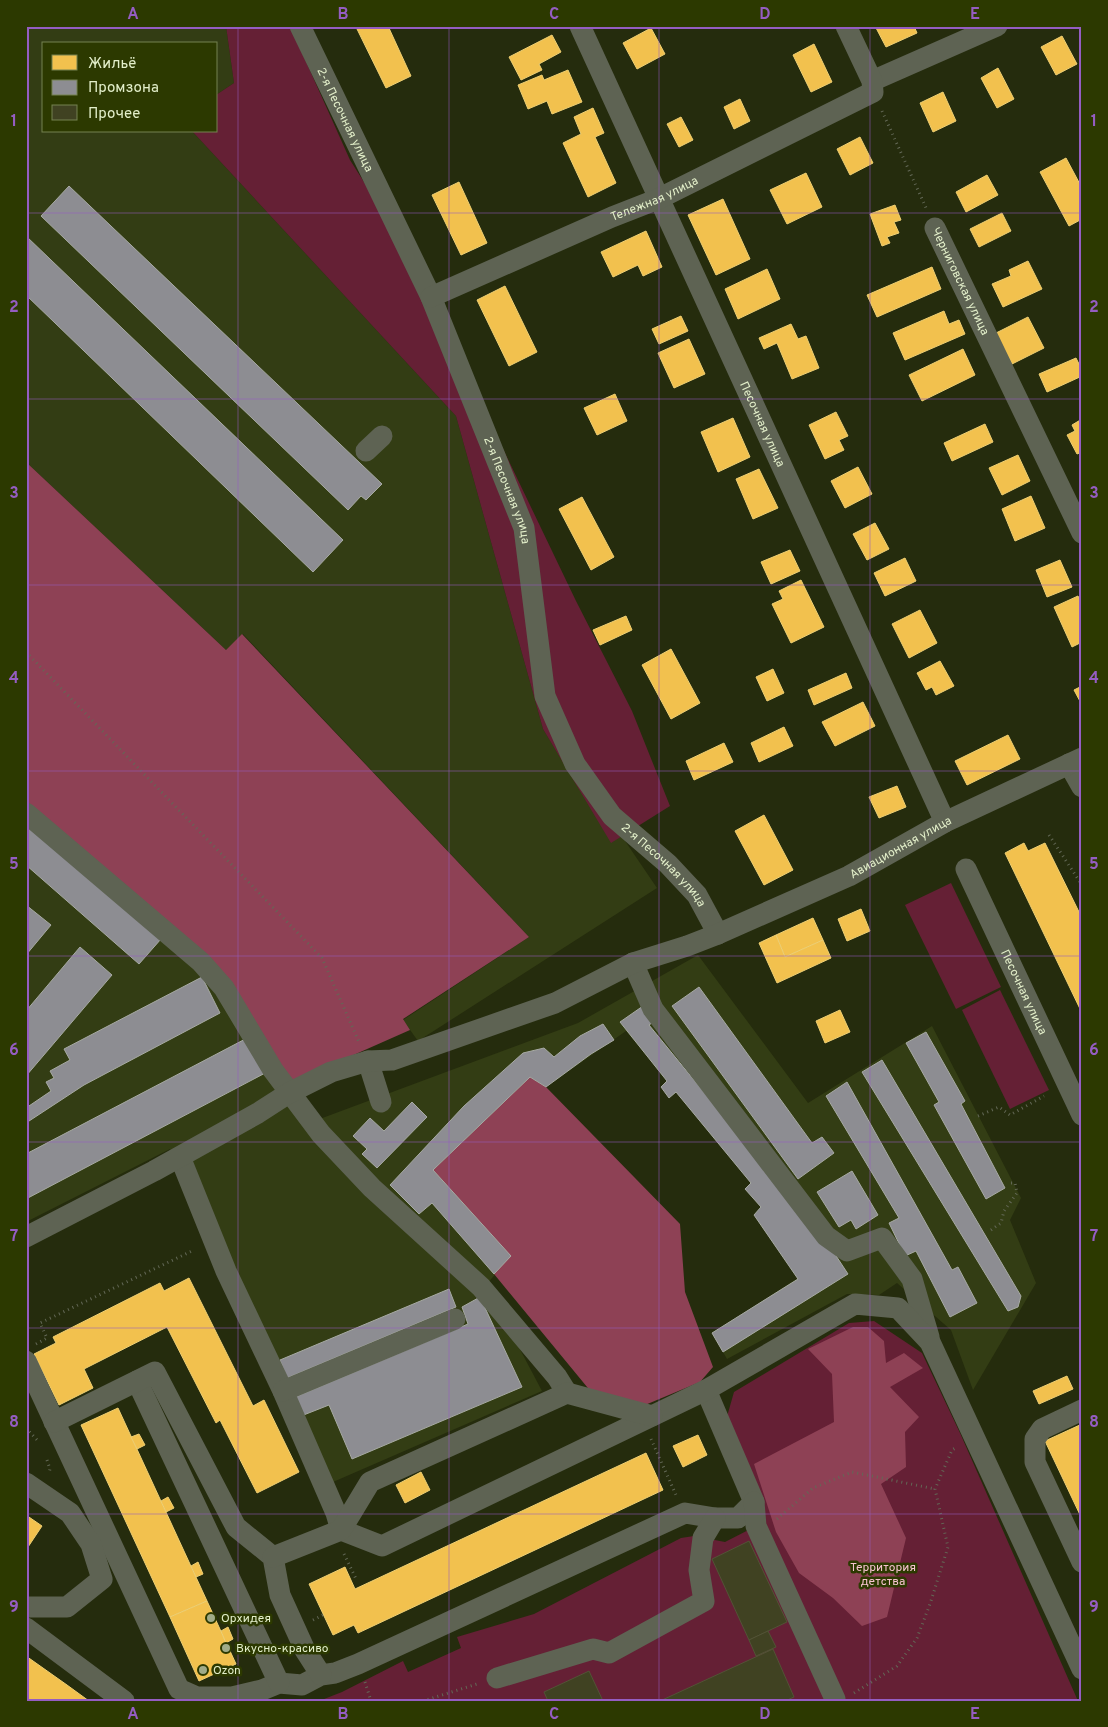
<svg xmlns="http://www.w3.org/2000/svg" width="1108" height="1727" viewBox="0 0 1108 1727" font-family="Overpass,sans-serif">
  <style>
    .built { fill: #333d14 }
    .green { fill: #652035 }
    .forest { fill: #8e4155 }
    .homes { fill: #f2c14e; stroke: #eecf73 }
    .industry { fill: #8d8d92; stroke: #a7aaa3 }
    .building { fill: #404222; stroke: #525336 }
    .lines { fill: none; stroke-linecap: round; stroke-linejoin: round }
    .path { stroke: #636856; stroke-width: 3; stroke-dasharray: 1 4; stroke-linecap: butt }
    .minor { stroke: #5e6353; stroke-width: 21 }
    .grid { fill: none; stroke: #955dc2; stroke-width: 1; stroke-opacity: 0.55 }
    .poi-dot { fill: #a0ab88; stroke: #2c3900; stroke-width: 2 }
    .labels { text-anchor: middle; stroke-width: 5; stroke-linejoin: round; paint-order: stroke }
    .street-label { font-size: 12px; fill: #e3efca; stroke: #2c3900 }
    .park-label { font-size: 12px; fill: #f7c3d0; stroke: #2c3900 }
    .poi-label { font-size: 12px; fill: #e3efca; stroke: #2c3900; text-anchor: start }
    .neatline { fill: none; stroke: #955dc2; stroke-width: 2 }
    .grid-label { font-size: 16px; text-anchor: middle; font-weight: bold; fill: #955dc2 }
  </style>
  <rect width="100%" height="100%" fill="#252c0d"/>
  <g class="built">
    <path d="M26 26H226L234 83 216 95V44H44V131H192L456 416 543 729 612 842 621 835 657 888 418 1041 403 1020 529 937 243 634 226 650 26 462Z"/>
    <path d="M26 811 203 970 317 1120 578 1023 698 955 808 1103 932 1026 1021 1198 1010 1220 1036 1283 973 1390 951 1330 897 1283 879 1295 847 1294 727 1359 712 1333 798 1278 754 1215 761 1207 745 1189 751 1183 676 1092 669 1098 661 1087 667 1080 626 1031 546 1087 529 1077 511 1256 486 1285 542 1391 333 1482 170 1149 26 1222Z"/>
  </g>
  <g class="green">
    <path d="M226 26H290L350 160 376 201 481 403 576 601 632 711 670 806 611 843 543 729 456 416 192 131H216V95L234 83Z"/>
    <path d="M951 883 1001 987 956 1009 905 905Z"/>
    <path d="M1000 990 1049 1090 1010 1109 962 1010Z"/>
    <path d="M874 1321 922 1353 960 1433 1078 1701H319L342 1692 403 1661 408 1672 461 1648 457 1637 534 1614 681 1538 694 1536 725 1542 766 1521 726 1420 734 1392 849 1323Z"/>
  </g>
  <g class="forest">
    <path d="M26 462 226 650 242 634 529 937 403 1019 410 1030 279 1088 203 970 26 811Z"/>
    <path d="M530 1077 546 1087 680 1224 685 1292 713 1367 700 1382 645 1405 592 1393 494 1274 510 1256 433 1170Z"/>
    <path d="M853 1327H868L884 1341 886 1363 904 1353 923 1368 890 1387 919 1417 905 1432 906 1467 881 1484 906 1538 887 1617 862 1626 833 1598 799 1573 776 1532 754 1464 834 1422 832 1374 808 1349Z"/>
  </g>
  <g class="homes">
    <path d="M363 26H388L411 76 386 88 357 29Z"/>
    <path d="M875 26H914L917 33 886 47Z"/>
    <path d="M651 28 665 54 637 69 623 43Z"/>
    <path d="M552 35 561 52 539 64 542 70 521 80 509 57Z"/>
    <path d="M1062 36 1077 64 1056 75 1041 47Z"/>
    <path d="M814 44 832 82 811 92 793 55Z"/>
    <path d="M998 68 1014 99 997 108 981 78Z"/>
    <path d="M568 70 582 102 552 114 547 101 528 109 518 85 542 75 544 80Z"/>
    <path d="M943 92 956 121 933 132 920 103Z"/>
    <path d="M740 99 750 121 734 129 724 107Z"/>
    <path d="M593 108 604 133 595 137 616 183 588 197 563 143 581 134 574 117Z"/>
    <path d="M681 117 693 140 679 147 667 124Z"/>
    <path d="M860 137 873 163 850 175 837 149Z"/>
    <path d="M1066 158 1082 188V219L1069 226 1040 172Z"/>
    <path d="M806 173 822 207 787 224 770 190Z"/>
    <path d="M987 175 998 195 966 212 956 192Z"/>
    <path d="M459 182 487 243 461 255 432 195Z"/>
    <path d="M723 199 750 259 716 275 688 215Z"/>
    <path d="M895 205 901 220 894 222 899 233 887 237 890 243 882 246 870 214Z"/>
    <path d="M1002 213 1011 231 979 247 970 229Z"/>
    <path d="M646 231 662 267 643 276 638 265 613 277 601 252Z"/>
    <path d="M1028 261 1042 289 1003 307 992 284 1011 276 1009 270Z"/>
    <path d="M932 267 941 289 877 317 867 295Z"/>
    <path d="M767 269 780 299 738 319 725 289Z"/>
    <path d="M505 286 537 352 509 366 477 300Z"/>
    <path d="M944 311 949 324 959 320 965 334 905 360 893 333Z"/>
    <path d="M681 316 688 331 659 344 652 329Z"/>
    <path d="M1028 317 1044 348 1012 364 996 333Z"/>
    <path d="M791 324 798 339 806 336 819 368 792 379 777 343 764 349 759 338Z"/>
    <path d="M689 339 705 374 674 388 658 353Z"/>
    <path d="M963 349 975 375 922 401 909 375Z"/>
    <path d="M1076 358 1082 370V376L1047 392 1039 374Z"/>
    <path d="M615 394 627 421 597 435 584 408Z"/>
    <path d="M836 412 848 436 839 440 844 450 825 459 809 425Z"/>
    <path d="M733 418 750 457 718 472 701 432Z"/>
    <path d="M1082 419V452L1077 454 1067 435 1075 431 1072 425Z"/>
    <path d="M985 424 993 442 952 461 944 443Z"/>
    <path d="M1018 455 1030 481 1002 495 989 468Z"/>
    <path d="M858 467 872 494 845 508 831 481Z"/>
    <path d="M759 469 778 508 753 519 736 479Z"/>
    <path d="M1031 496 1045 528 1015 541 1002 509Z"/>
    <path d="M582 497 614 557 591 570 559 509Z"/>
    <path d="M875 523 889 549 867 560 853 534Z"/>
    <path d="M790 550 800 571 771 584 761 562Z"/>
    <path d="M905 558 916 581 885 596 874 573Z"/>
    <path d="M1060 560 1072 587 1047 597 1036 570Z"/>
    <path d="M801 580 824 627 791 643 772 604 783 599 779 591Z"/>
    <path d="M1078 596 1082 605V642L1072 647 1054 607Z"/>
    <path d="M920 610 937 643 909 658 892 624Z"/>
    <path d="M626 616 632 630 600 645 593 630Z"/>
    <path d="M671 649 700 703 671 719 642 665Z"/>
    <path d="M940 661 954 686 936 695 932 687 926 690 917 673Z"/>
    <path d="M773 669 784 693 767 701 756 677Z"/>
    <path d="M846 673 852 688 814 705 808 690Z"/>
    <path d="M1082 686V705L1074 690Z"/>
    <path d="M863 702 875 726 835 746 822 722Z"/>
    <path d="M784 727 793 746 759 762 751 743Z"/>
    <path d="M1008 735 1020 759 967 785 955 761Z"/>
    <path d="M724 743 733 762 694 780 686 761Z"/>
    <path d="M897 786 906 807 879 818 869 797Z"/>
    <path d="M764 815 793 870 764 885 735 831Z"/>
    <path d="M1024 843 1028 851 1045 843 1082 918V1013L1005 853Z"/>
    <path d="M861 909 870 931 847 941 838 919Z"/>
    <path d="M813 918 823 940 785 957 776 935Z"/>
    <path d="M776 935 785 957 823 940 831 958 777 983 759 943Z"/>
    <path d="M840 1010 850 1032 825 1043 816 1021Z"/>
    <path d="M189 1278 253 1406 264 1400 299 1472 257 1493 220 1420 216 1423 167 1327 84 1369 93 1388 59 1405 34 1354 56 1343 53 1337 160 1283 164 1291Z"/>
    <path d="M1067 1376 1073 1389 1039 1404 1033 1391Z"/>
    <path d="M118 1408 207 1601 170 1617 81 1425Z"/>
    <path d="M1082 1424V1519L1045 1441Z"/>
    <path d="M139 1434 145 1445 137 1449 131 1437Z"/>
    <path d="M698 1435 707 1455 683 1467 673 1446Z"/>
    <path d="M646 1453 663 1490 358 1633 354 1625 333 1635 309 1584 345 1567 355 1589Z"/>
    <path d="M421 1472 430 1490 405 1503 396 1485Z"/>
    <path d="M168 1497 174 1508 166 1512 161 1501Z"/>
    <path d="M26 1515 42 1526 26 1550Z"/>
    <path d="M198 1562 203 1574 196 1577 191 1566Z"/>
    <path d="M207 1601 236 1664 199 1681 170 1617Z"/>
    <path d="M228 1627 233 1639 226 1643 221 1631Z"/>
    <path d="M26 1656 67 1685 89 1701H26Z"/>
  </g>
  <g class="industry">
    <path d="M69 186 382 484 366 500 361 496 348 510 41 216Z"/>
    <path d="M26 236 343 540 313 572 26 295Z"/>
    <path d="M26 821 161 939 139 964 26 865Z"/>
    <path d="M26 905 51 925 26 955Z"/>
    <path d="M80 947 112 975 26 1076V1011Z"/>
    <path d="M202 977 220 1013 84 1085 26 1123V1108L51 1091 46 1082 54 1078 50 1071 70 1060 64 1049Z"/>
    <path d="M699 987 812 1143 822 1137 834 1153 798 1179 672 1006Z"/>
    <path d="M643 1006 656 1020 649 1025 829 1245 848 1274 723 1352 712 1333 798 1279 754 1215 761 1207 745 1189 751 1183 676 1092 669 1098 661 1087 667 1081 620 1022Z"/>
    <path d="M603 1024 614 1040 591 1054 546 1087 530 1077 433 1170 511 1256 494 1274 432 1203 419 1214 390 1185 464 1106 523 1053 544 1048 554 1057 580 1036Z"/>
    <path d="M926 1032 965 1101 961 1104 1005 1188 986 1199 934 1105 939 1102 906 1043Z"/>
    <path d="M251 1036 269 1071 26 1199V1154Z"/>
    <path d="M882 1060 1021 1296 1018 1307 1008 1311 862 1072Z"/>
    <path d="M847 1082 952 1270 958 1267 977 1303 950 1317 916 1251 905 1256 889 1223 899 1218 826 1096Z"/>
    <path d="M412 1102 427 1117 377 1168 362 1154 367 1149 353 1136 370 1118 384 1131Z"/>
    <path d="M852 1171 878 1215 856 1229 851 1220 839 1227 817 1192Z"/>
    <path d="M449 1289 456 1307 287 1378 280 1360Z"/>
    <path d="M480 1297 522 1387 352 1459 329 1405 301 1416 293 1398 468 1324 462 1307Z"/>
  </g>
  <g class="building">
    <path d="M749 1541 787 1622 749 1640 712 1559Z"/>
    <path d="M768 1631 776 1647 756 1656 749 1640Z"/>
    <path d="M773 1649 794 1697 785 1701H660Z"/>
    <path d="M589 1671 603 1701H548L544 1692Z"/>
  </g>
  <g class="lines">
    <g class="path">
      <path d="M882 111 927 210"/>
      <path d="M26 652 322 958 359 1042"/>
      <path d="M1049 835 1082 885"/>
      <path d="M978 1116 999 1107 1010 1115 1044 1096"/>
      <path d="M991 1230 1001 1223 1004 1211 1017 1193 1015 1183H1009"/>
      <path d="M36 1344 47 1338 40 1323 192 1251"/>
      <path d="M26 1428 38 1441"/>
      <path d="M651 1439 676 1495"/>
      <path d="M47 1460 50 1469 49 1473"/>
      <path d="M777 1519 813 1488 852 1472 935 1489"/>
      <path d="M344 1554 357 1581"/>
      <path d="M313 1620 323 1615"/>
      <path d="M365 1682 371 1701"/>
      <path d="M854 1693 897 1666 917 1638 930 1604 948 1547 935 1489 952 1450 957 1447"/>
      <path d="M423 1701 477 1684"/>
    </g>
    <g class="minor">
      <path id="s1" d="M300 26 431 297 524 528 545 696 575 764 612 816 668 864 697 895 718 934"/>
      <path id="s2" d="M580 26 945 822"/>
      <path d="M872 81 997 26"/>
      <path id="s3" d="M935 228 1082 533"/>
      <path id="s4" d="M431 297 612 217 658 199 873 92 872 81 846 26"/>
      <path d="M366 451 382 436"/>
      <path d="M1069 764 1082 787"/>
      <path d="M26 813 201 962 224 988 273 1070 321 1134 372 1188 481 1287 557 1377 567 1393"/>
      <path id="s5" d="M966 869 1082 1115"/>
      <path d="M633 963 653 1009 826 1236 847 1251 882 1238 912 1279 929 1337"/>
      <path d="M368 1061 381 1102"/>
      <path d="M180 1157 226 1271 283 1391 336 1513 341 1530"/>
      <path id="s6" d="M26 1237 154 1171 258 1113 289 1093 331 1072 368 1061 392 1060 555 1003 633 963 687 946 718 934 849 876 945 822 1082 758"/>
      <path d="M26 1361 179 1689 197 1697H232L262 1690 279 1683 302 1685 321 1675 335 1673 358 1664 685 1513 715 1518H738L754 1502 706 1390"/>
      <path d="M137 1381 279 1683"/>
      <path d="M283 1391 455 1319"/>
      <path d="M1082 1410 1042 1429 1035 1439V1462L1082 1562"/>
      <path d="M54 1422 155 1372 236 1527 273 1557 280 1595 305 1650 321 1675"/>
      <path d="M26 1483 70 1513 91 1544 102 1579 67 1607H26"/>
      <path d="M754 1502 756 1526 835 1699"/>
      <path d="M341 1530 382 1546 706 1390 855 1304 898 1308 930 1342 1082 1669"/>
      <path d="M273 1557 341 1530 370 1482 567 1393 652 1416"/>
      <path d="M26 1628 124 1701"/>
      <path d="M497 1678 593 1649 609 1653 704 1601 699 1570 703 1538 715 1518"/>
    </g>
  </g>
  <path class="grid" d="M238 26V1701M449 26V1701M659 26V1701M870 26V1701M26 213H1082M26 399H1082M26 585H1082M26 771H1082M26 956H1082M26 1142H1082M26 1328H1082M26 1514H1082"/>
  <g class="poi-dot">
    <circle cx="211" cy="1618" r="5"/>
    <circle cx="226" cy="1648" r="5"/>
    <circle cx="203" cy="1670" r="5"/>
  </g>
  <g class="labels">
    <g class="street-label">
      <text dy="4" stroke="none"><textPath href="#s1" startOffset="104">2-я Песочная улица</textPath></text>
      <text dy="4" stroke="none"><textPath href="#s4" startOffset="244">Тележная улица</textPath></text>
      <text dy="4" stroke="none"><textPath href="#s3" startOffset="59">Черниговская улица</textPath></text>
      <text dy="4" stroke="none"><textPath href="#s2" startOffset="438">Песочная улица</textPath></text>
      <text dy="4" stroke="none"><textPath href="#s1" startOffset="509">2-я Песочная улица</textPath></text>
      <text dy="4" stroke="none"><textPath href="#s6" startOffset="962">Авиационная улица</textPath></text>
      <text dy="4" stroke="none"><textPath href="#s1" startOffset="929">2-я Песочная улица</textPath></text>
      <text dy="4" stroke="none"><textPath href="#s5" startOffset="136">Песочная улица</textPath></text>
    </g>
    <g class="park-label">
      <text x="883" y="1571">Территория<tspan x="883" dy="14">детства</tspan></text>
    </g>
    <g class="poi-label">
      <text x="221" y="1622">Орхидея</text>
      <text x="236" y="1652">Вкусно-красиво</text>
      <text x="213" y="1674">Ozon</text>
    </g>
  </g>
  <rect width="1108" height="1727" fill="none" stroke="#2c3900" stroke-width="55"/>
  <rect x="42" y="42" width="175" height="90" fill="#2c3900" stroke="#758251"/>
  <rect x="52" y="55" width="25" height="15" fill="#f2c14e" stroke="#758251"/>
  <text x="88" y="68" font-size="15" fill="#e3efca">Жильё</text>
  <rect x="52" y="80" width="25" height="15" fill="#8d8d92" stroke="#758251"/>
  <text x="88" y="92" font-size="15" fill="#e3efca">Промзона</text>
  <rect x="52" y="105" width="25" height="15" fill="#404222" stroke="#758251"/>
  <text x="88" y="118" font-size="15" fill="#e3efca">Прочее</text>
  <rect x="28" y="28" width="1052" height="1672" class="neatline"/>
  <g class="grid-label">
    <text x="133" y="19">A</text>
    <text x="343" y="19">B</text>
    <text x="554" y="19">C</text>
    <text x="765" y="19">D</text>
    <text x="975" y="19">E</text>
    <text x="14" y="126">1</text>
    <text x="1094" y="126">1</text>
    <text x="14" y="312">2</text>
    <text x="1094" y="312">2</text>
    <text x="14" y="498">3</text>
    <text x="1094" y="498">3</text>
    <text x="14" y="683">4</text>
    <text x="1094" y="683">4</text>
    <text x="14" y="869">5</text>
    <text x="1094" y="869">5</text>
    <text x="14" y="1055">6</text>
    <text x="1094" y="1055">6</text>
    <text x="14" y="1241">7</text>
    <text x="1094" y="1241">7</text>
    <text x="14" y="1427">8</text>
    <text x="1094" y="1427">8</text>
    <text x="14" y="1612">9</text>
    <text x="1094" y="1612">9</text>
    <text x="133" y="1719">A</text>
    <text x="343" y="1719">B</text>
    <text x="554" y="1719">C</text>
    <text x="765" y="1719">D</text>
    <text x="975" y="1719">E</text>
  </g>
</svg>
